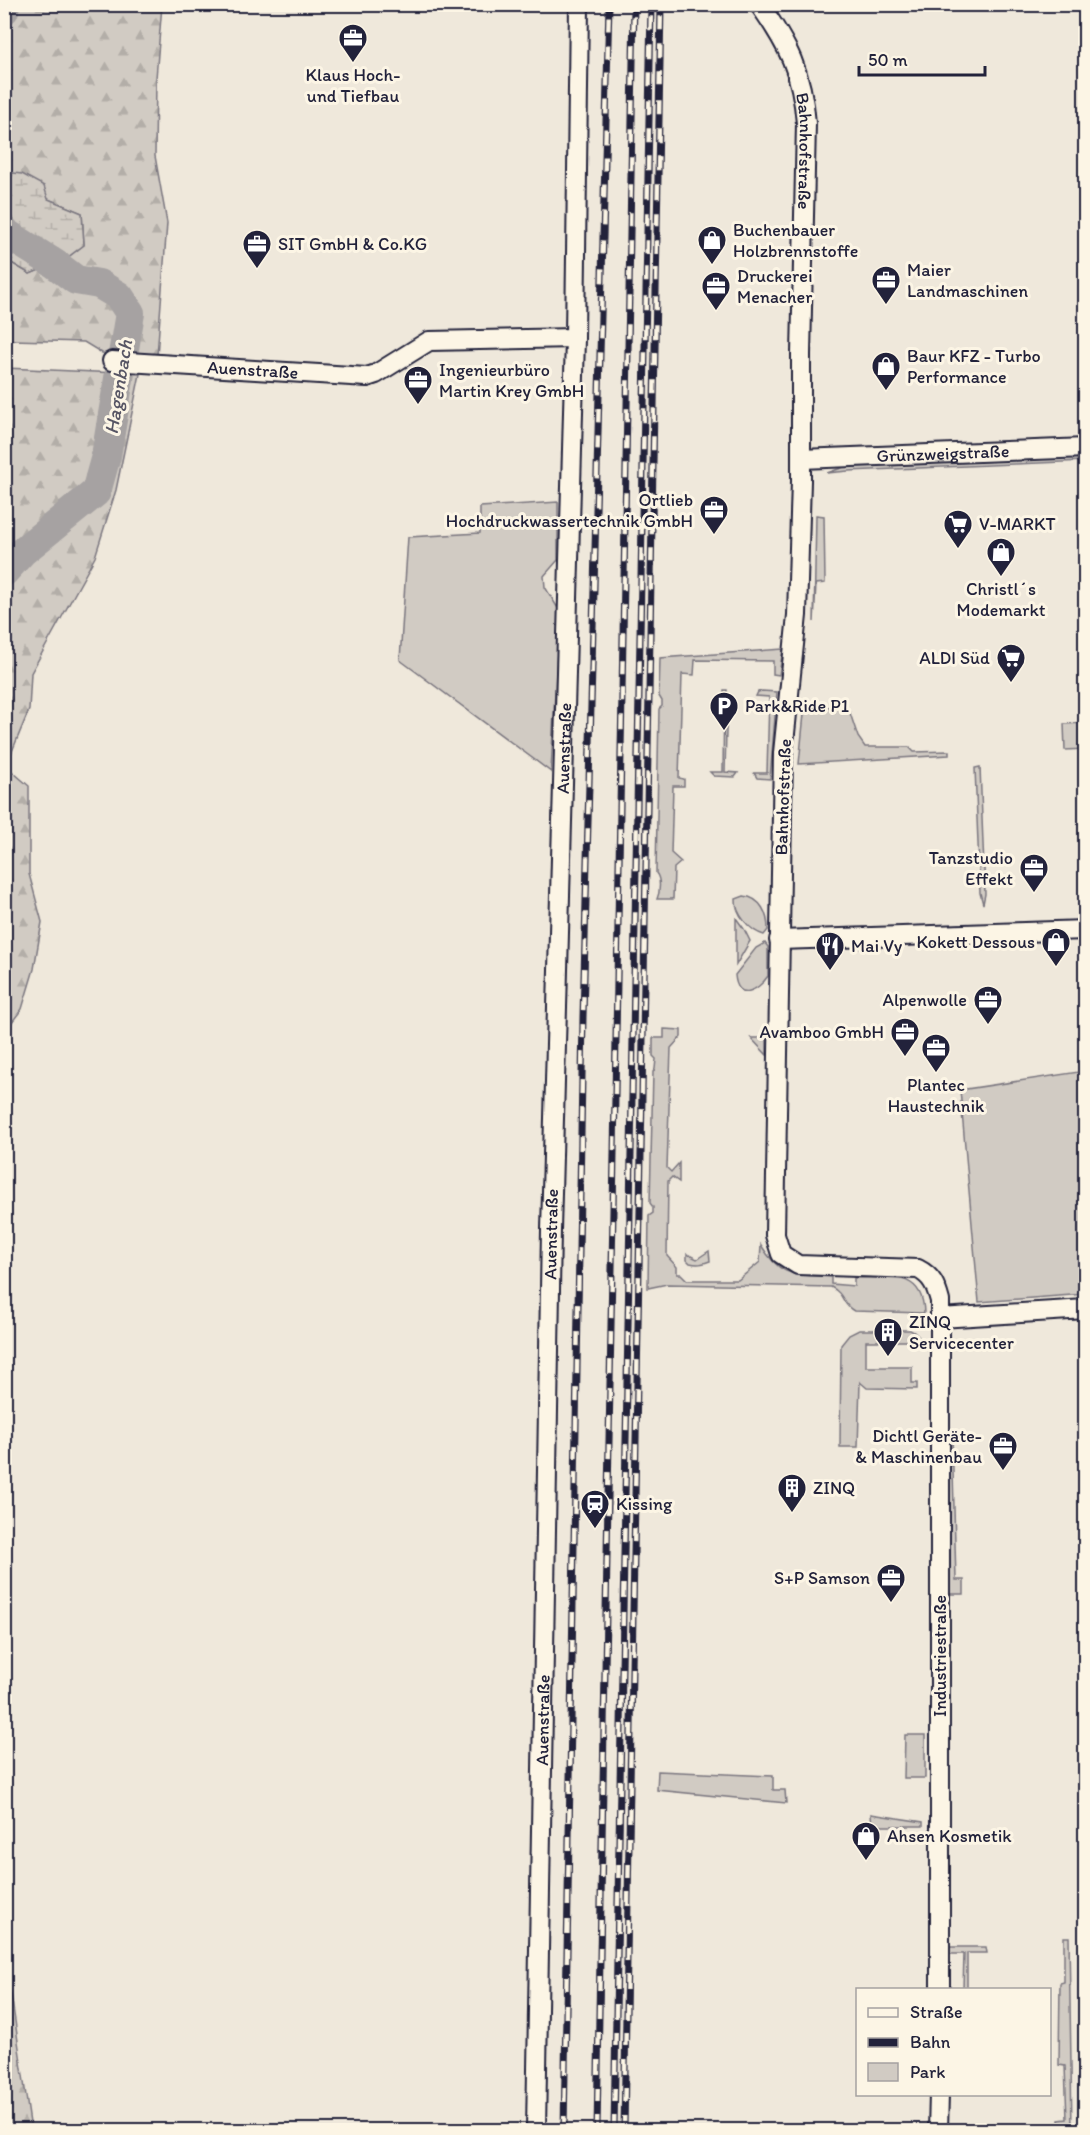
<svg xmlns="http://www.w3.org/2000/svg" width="1090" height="2135" viewBox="0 0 1090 2135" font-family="Itim,sans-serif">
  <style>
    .green { fill: #d1cbc3; stroke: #7a767f; stroke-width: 1.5 }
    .forest { fill: url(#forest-firs); stroke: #7a767f; stroke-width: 1.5 }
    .wetland { fill: url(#wetland-marsh); stroke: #7a767f; stroke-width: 1.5 }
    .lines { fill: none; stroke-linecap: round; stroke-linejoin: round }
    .river { stroke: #a6a2a2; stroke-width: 30 }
    .street-casing { stroke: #22223b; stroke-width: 22 }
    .street { stroke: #fcf5e5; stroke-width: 18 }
    .rail-casing { stroke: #22223b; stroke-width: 7 }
    .rail { stroke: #fcf5e5; stroke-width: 4.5; stroke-dasharray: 14; stroke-linecap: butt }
    .labels { text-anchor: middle; stroke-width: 6; stroke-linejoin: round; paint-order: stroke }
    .poi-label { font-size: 18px; fill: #22223b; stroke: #fcf5e5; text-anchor: start }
    .street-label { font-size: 18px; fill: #22223b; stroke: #fcf5e5 }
    .water-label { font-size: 20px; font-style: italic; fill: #575564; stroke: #fcf5e5 }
  </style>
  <defs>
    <pattern id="forest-firs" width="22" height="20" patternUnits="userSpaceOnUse" patternTransform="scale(1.5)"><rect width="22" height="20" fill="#d1cbc3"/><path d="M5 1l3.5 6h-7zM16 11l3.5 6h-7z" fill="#b3aea8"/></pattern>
    <pattern id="wetland-marsh" width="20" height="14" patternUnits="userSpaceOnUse" patternTransform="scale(1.5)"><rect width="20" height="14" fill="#d1cbc3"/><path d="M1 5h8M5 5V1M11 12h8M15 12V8" fill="none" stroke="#b3aea8"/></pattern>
  </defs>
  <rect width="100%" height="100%" fill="#efe8db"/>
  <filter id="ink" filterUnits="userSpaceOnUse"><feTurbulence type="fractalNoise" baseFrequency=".0167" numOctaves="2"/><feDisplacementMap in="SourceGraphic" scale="12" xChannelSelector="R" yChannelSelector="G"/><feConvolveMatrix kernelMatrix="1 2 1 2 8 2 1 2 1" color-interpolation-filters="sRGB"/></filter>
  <g filter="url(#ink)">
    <g class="green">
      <path d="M1085 457V461L848 471 827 473 850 465Z"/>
      <path d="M558 502V560L544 576 545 587 559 610 551 772 400 660 408 537 480 533V507Z"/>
      <path d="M816 515 824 516 825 583 816 584 814 622Z"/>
      <path d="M783 649 779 675 773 674V661L695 660 694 675 682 674 679 778 684 779V786H673L671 853 681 862 674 868 673 899H657C660 892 661 879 656 873L659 709 662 706V701L659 696 660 658Z"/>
      <path d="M724 690H727L725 772 738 773 735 777 714 776 710 772H723Z"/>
      <path d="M762 691 777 692 770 779 757 778 754 773H767L769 697 756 696 758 692Z"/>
      <path d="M839 706 849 710 858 737 865 747H909L914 752 949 751V755L799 764 804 714 811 708Z"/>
      <path d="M1085 723V749L1065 750 1064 724Z"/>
      <path d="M980 767 985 894 983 904 980 893 975 768Z"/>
      <path d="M744 896C761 898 768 914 768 930L764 935C750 931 735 914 736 899Z"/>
      <path d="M736 918 744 929 750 941 736 965Z"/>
      <path d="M765 943 768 947V976C758 991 737 1002 735 975L756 948Z"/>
      <path d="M664 1029 681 1030V1037L671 1048 667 1168 671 1172 679 1163V1182L672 1177 668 1181 667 1256 677 1267V1274H681L687 1280H738L760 1262 761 1245C782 1279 794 1274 831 1277V1284L854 1286V1278C888 1278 923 1269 924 1313L854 1311C841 1304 846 1295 831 1287L667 1284 648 1288 649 1216 653 1213V1207L650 1203 653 1072 655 1069 656 1059 653 1056V1038H664Z"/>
      <path d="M751 1038H767V1055Z"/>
      <path d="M1085 1071V1294L979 1302 960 1090Z"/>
      <path d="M709 1251 710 1261C702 1264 698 1265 690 1263L687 1260V1254L697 1259Z"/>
      <path d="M859 1330H910L914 1332 923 1341H866V1367H912V1383H917V1389L867 1388 860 1382 858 1447H840L841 1345 849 1335Z"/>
      <path d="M949 1435H952L956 1580H964V1594H950Z"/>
      <path d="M905 1735H925V1778H904Z"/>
      <path d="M658 1771 773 1776V1790H785L786 1803 657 1790Z"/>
      <path d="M871 1814 923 1822V1826H872Z"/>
      <path d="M1064 1937H1069L1072 2130H1060L1059 2120 1067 2119 1065 2066 1059 2065 1060 1983 1064 1982Z"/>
      <path d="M949 1947H986L987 1953H967V1989H949L963 1988 964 1954H949Z"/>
    </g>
    <g class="forest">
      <path d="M10 5H162L156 78 155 156 167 223 157 356 102 353 84 342 13 340 5 345 4 269 10 262 30 274 64 260 84 245 82 213 48 199 22 175 5 172 4 40Z"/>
      <path d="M5 368 140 374 116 490 95 557 31 673 29 710 6 766 29 786V874L42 922 34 969 22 1009 5 1031Z"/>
      <path d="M4 1965 9 1980 31 2130H5Z"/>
    </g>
    <g class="wetland">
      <path d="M4 172 22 174 44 186 48 199 82 213 84 245 64 260 11 231 5 215Z"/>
      <path d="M5 237 27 256 49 266 30 274 10 262 5 248Z"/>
    </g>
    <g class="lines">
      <g class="river">
        <path d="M4 10 5 4"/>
        <path d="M4 230 7 234 55 264 76 280 99 284 119 296 130 313 106 456 96 492 23 551 4 572"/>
      </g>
      <g class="street-casing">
        <g id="street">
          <path id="s1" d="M759 4C788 45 802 72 806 123L801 355V481L797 615 783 753 775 1235 781 1254 798 1265 918 1269C932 1276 936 1286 940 1301V1990"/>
          <path id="s2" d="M112 361 367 377 376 374 429 341 575 338"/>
          <path id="s3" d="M801 459 1086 448"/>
          <path d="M779 940 1086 930"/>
          <path d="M940 1318 1086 1309"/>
          <path id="s4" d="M536 2130 551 1230 575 338 579 4"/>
          <path d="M938 2130 939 2094"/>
        </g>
      </g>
      <use href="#street" class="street"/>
      <g class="rail-casing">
        <g id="rail">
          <path d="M564 2130 583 1017 609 4"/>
          <path d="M597 2130 634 4"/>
          <path d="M614 2130 651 4"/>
          <path d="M624 2130 661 4"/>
        </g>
      </g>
      <use href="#rail" class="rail"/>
    </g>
  </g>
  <defs>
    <g id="office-pin" transform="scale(1.5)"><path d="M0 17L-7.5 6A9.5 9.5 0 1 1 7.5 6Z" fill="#22223b" stroke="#fcf5e5"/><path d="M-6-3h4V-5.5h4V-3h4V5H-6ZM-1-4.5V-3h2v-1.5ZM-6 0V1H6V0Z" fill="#fff"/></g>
    <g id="shop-pin" transform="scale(1.5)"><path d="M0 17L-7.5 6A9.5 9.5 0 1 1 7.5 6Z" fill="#22223b" stroke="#fcf5e5"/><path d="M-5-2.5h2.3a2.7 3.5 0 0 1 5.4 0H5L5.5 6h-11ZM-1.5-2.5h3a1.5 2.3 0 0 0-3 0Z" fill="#fff"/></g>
    <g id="supermarket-pin" transform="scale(1.5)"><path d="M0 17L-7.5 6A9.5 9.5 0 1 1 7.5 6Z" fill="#22223b" stroke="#fcf5e5"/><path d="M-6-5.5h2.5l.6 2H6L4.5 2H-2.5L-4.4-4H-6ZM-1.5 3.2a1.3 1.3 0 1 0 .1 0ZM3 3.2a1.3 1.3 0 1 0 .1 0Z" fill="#fff"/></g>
    <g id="parking-pin" transform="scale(1.5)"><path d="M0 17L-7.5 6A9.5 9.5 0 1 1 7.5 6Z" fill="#22223b" stroke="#fcf5e5"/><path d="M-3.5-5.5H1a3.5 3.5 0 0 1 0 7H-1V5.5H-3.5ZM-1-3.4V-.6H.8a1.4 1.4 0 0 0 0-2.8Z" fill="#fff"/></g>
    <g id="restaurant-pin" transform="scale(1.5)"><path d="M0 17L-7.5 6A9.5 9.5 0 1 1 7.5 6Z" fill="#22223b" stroke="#fcf5e5"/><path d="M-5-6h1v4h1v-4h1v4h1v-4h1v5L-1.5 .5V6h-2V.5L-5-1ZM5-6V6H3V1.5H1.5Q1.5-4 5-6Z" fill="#fff"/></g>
    <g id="building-pin" transform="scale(1.5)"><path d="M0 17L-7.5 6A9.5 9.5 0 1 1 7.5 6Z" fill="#22223b" stroke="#fcf5e5"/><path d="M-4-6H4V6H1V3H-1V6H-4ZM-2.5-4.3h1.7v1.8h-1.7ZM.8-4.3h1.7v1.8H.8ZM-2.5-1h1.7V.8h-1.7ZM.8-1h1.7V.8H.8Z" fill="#fff"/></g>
    <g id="station-pin" transform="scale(1.5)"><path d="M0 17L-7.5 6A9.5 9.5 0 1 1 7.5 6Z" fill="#22223b" stroke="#fcf5e5"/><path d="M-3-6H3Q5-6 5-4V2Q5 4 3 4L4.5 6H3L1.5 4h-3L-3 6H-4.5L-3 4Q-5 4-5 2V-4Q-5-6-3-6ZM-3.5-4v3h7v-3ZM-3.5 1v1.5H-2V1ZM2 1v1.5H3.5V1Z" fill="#fff"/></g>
  </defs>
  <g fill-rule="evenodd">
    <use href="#office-pin" x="353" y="38"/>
    <use href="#shop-pin" x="712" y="240"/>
    <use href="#office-pin" x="257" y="244"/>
    <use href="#office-pin" x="886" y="280"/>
    <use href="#office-pin" x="716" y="286"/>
    <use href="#shop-pin" x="886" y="366"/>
    <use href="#office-pin" x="418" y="380"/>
    <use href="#office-pin" x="714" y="510"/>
    <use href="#supermarket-pin" x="958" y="524"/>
    <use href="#shop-pin" x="1001" y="552"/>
    <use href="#supermarket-pin" x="1011" y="658"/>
    <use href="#parking-pin" x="724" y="706"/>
    <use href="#office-pin" x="1034" y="868"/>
    <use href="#shop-pin" x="1056" y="942"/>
    <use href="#restaurant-pin" x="830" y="946"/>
    <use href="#office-pin" x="988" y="1000"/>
    <use href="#office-pin" x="905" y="1032"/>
    <use href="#office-pin" x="936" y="1048"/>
    <use href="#building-pin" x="888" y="1332"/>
    <use href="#office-pin" x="1003" y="1446"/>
    <use href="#building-pin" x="792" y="1488"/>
    <use href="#station-pin" x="595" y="1504"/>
    <use href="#office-pin" x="891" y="1578"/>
    <use href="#shop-pin" x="866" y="1836"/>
  </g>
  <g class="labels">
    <g class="poi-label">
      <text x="353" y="81" text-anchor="middle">Klaus Hoch-<tspan x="353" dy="21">und Tiefbau</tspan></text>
      <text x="733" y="236">Buchenbauer<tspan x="733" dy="21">Holzbrennstoffe</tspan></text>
      <text x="278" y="250">SIT GmbH &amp; Co.KG</text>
      <text x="907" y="276">Maier<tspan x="907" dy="21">Landmaschinen</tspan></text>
      <text x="737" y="282">Druckerei<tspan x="737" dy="21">Menacher</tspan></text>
      <text x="907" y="362">Baur KFZ - Turbo<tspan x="907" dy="21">Performance</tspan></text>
      <text x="439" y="376">Ingenieurbüro<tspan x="439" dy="21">Martin Krey GmbH</tspan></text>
      <text x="693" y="506" text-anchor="end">Ortlieb<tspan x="693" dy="21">Hochdruckwassertechnik GmbH</tspan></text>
      <text x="979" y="530">V-MARKT</text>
      <text x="1001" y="595" text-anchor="middle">Christl´s<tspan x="1001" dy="21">Modemarkt</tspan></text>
      <text x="990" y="664" text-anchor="end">ALDI Süd</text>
      <text x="745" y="712">Park&amp;Ride P1</text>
      <text x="1013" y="864" text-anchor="end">Tanzstudio<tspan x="1013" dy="21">Effekt</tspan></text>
      <text x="1035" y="948" text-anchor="end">Kokett Dessous</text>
      <text x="851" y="952">Mai Vy</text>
      <text x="967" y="1006" text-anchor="end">Alpenwolle</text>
      <text x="884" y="1038" text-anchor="end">Avamboo GmbH</text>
      <text x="936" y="1091" text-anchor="middle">Plantec<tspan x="936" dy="21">Haustechnik</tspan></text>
      <text x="909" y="1328">ZINQ<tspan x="909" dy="21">Servicecenter</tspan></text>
      <text x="982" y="1442" text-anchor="end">Dichtl Geräte-<tspan x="982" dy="21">&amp; Maschinenbau</tspan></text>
      <text x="813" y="1494">ZINQ</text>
      <text x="616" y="1510">Kissing</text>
      <text x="870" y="1584" text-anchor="end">S+P Samson</text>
      <text x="887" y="1842">Ahsen Kosmetik</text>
    </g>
    <g class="street-label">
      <text dy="6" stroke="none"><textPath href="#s1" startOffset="158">Bahnhofstraße</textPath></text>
      <text dy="6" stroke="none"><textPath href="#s2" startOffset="141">Auenstraße</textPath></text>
      <text dy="6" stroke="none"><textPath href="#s3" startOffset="142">Grünzweigstraße</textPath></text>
      <text dy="6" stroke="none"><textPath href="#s4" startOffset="1382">Auenstraße</textPath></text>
      <text transform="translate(783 797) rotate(-88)" y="6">Bahnhofstraße</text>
      <text dy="6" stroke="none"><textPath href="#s4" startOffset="896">Auenstraße</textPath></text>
      <text transform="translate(940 1656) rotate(-90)" y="6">Industriestraße</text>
      <text dy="6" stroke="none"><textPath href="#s4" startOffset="410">Auenstraße</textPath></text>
    </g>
    <g class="water-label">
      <text transform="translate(118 387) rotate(-81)" y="7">Hagenbach</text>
    </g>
  </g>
  <rect width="1090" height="2135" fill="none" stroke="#fcf5e5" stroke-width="24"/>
  <rect x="12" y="12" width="1066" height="2111" fill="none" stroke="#22223b" stroke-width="2" filter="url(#ink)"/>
  <rect x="856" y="1988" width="195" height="108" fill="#fcf5e5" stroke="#a5a1a1" stroke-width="1.5"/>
  <rect x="868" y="2008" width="30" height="9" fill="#fcf5e5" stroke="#a5a1a1" stroke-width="1.5"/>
  <text x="910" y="2018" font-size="18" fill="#22223b">Straße</text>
  <rect x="868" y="2038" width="30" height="9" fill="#22223b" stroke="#a5a1a1" stroke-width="1.5"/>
  <text x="910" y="2048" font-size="18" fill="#22223b">Bahn</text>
  <rect x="868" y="2063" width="30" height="18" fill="#d1cbc3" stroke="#a5a1a1" stroke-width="1.5"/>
  <text x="910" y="2078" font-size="18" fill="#22223b">Park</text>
  <path d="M859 66v9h126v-9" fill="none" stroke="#22223b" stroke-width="3"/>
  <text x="868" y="66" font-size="18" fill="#22223b" stroke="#fcf5e5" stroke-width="4.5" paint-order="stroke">50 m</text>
</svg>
